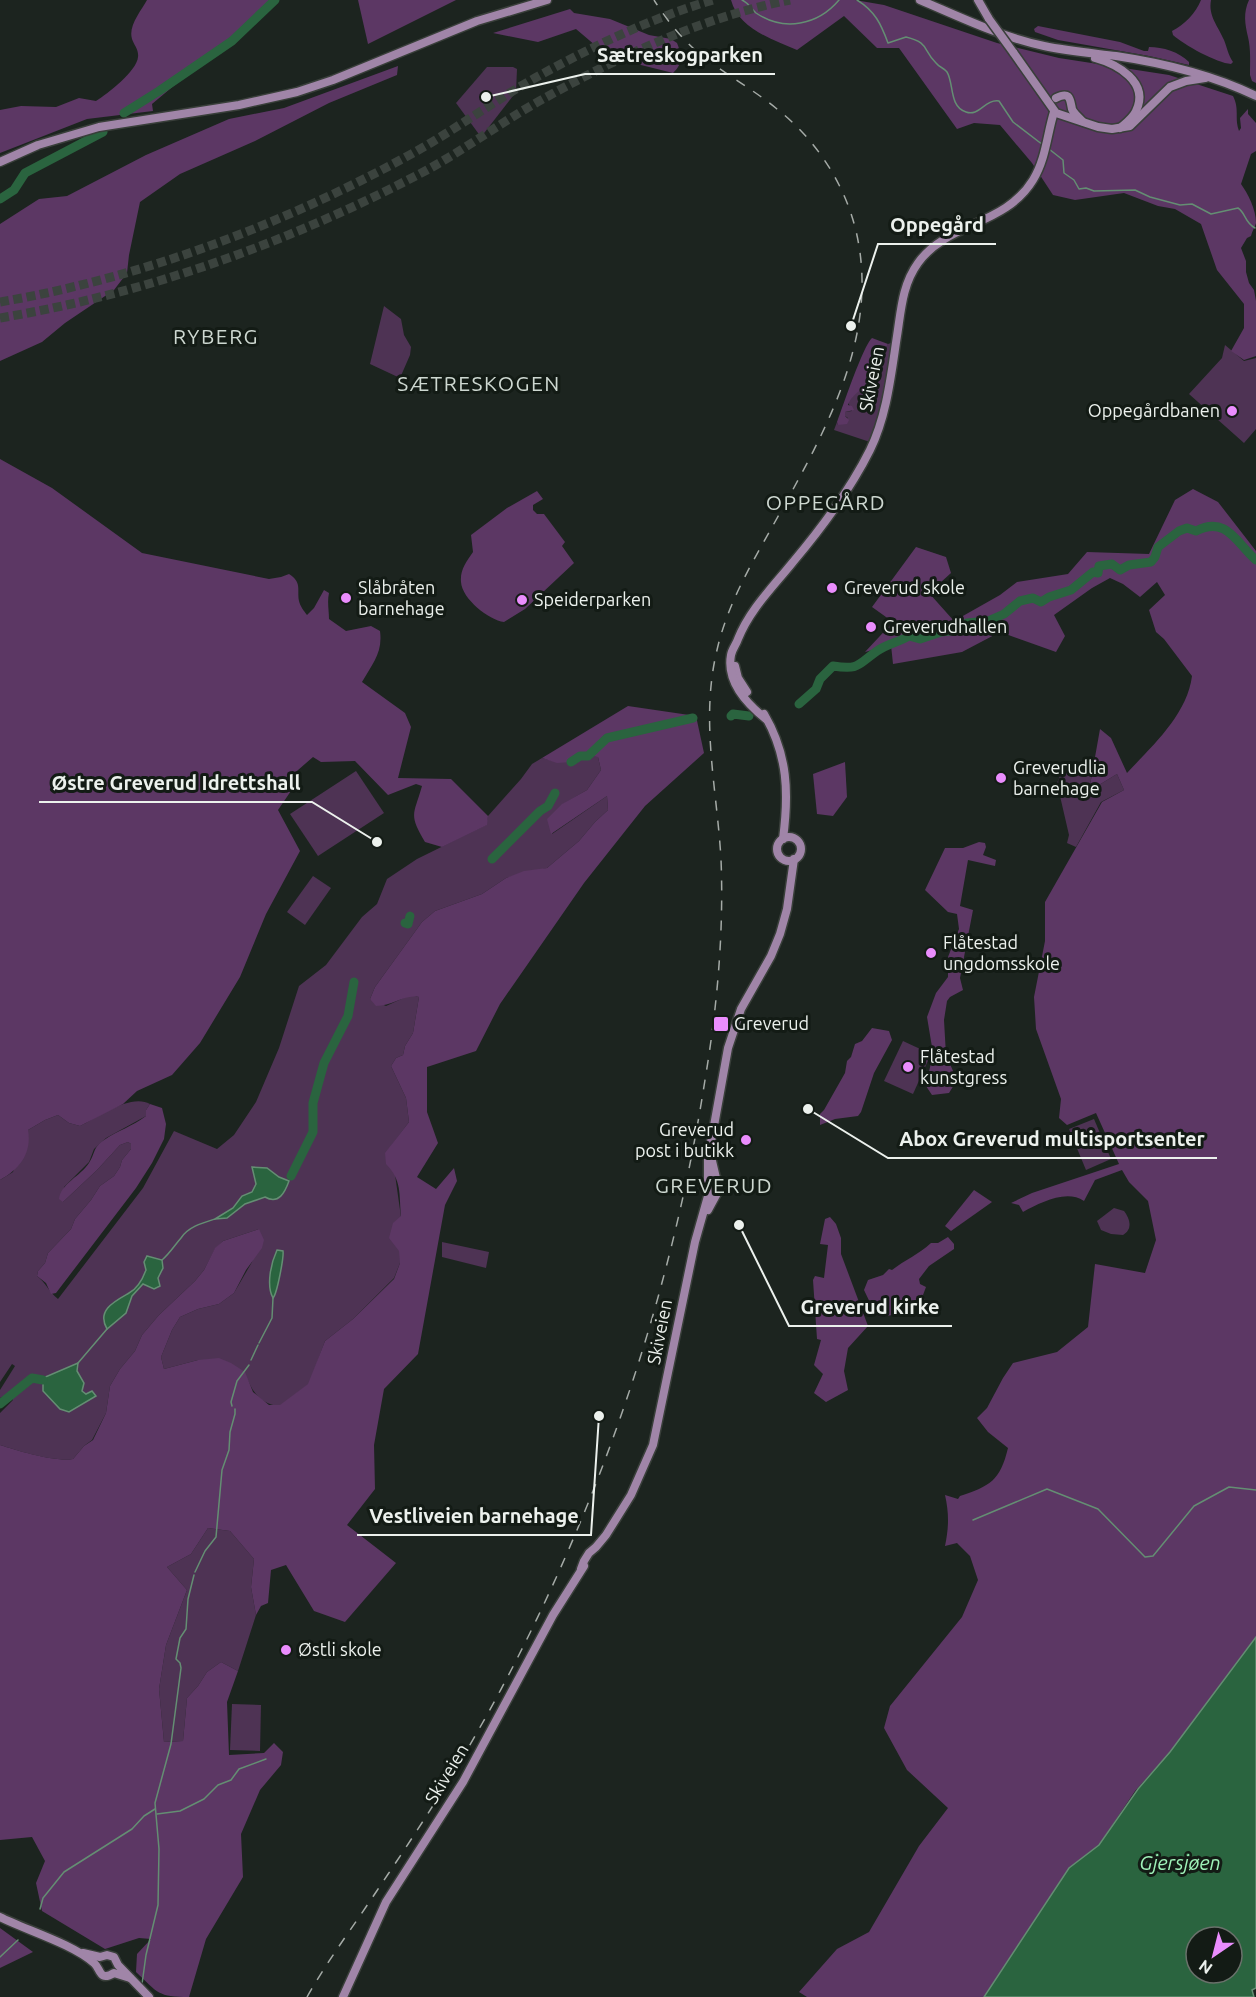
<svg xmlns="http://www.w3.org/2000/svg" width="1256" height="1997" viewBox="0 0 1256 1997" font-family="Ubuntu,sans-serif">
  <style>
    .green { fill: #4e3354 }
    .forest { fill: #5c3764 }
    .water { fill: #2a643f; stroke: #648e73; stroke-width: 1.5; fill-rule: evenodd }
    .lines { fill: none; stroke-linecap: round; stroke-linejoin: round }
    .stream { stroke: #648e73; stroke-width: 1.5 }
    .river { stroke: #2a643f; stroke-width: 9 }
    .highway-tunnel { stroke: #3b433e; stroke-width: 9; stroke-dasharray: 9 4.5; stroke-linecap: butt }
    .major-casing { stroke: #393f3a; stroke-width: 11 }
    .major { stroke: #a085a8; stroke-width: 8 }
    .rail { stroke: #a5aba7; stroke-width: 1.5; stroke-dasharray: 10 10; stroke-linecap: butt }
    .major-bridge-casing { stroke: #393f3a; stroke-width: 11; stroke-linecap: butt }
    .major-bridge { stroke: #a085a8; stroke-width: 8 }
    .poi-dot { fill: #ea8dfd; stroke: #131b15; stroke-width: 2 }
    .labels { text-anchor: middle; stroke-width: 6; stroke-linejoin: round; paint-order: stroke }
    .street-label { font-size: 18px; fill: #ecf1ed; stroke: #131b15 }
    .poi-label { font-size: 18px; fill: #ecf1ed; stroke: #131b15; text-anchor: start }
    .water-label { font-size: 20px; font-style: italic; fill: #9ff3b9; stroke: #131b15 }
    .quarter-label { font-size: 21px; letter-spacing: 1.5px; fill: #ced8d1; stroke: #131b15 }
    .leader { fill: none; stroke: #ecf1ed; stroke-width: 2 }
    .callout-dot { fill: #ecf1ed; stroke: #131b15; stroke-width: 2 }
    .callout-label { font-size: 20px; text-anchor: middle; font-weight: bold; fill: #ecf1ed; stroke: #131b15; stroke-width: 6; stroke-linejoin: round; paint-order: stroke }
  </style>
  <rect width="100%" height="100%" fill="#1c241f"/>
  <g class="green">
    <path d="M487 67H513L517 69 516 92 481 137 456 103Z"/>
    <path d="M384 306 401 319 404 335 411 347 410 355 400 378 370 364Z"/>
    <path d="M891 343 888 373 879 416 870 442 834 430 837 422 838 425 848 418 845 416V412L852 411 848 402 857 391 865 388 870 367 876 363 888 344Z"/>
    <path d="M1225 345 1244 361 1256 358V429L1244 443 1189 394 1222 358Z"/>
    <path d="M584 756 598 757 601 770 587 790 563 804 552 834 607 796 608 810 595 822 579 841 547 868 506 878 482 894 435 911 422 922 375 987 370 999 386 1006 410 995 419 997 413 1033 405 1046 403 1055 396 1058 391 1066 406 1098 409 1122 391 1146 401 1217 400 1263 394 1278 353 1319 325 1341 309 1384 280 1406C258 1404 252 1390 244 1372L198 1360 164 1369 161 1357 172 1330 180 1317 198 1309 219 1304 234 1293 252 1262 259 1229 223 1241 215 1249 204 1270 195 1281 159 1315 142 1335 135 1351 120 1369 110 1386 106 1413 92 1440 84 1446 73 1459C53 1462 19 1451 0 1445V1413L13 1400 11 1393 0 1398V1390L15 1366 12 1364 0 1382V1180L13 1172 28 1130 45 1120 58 1115 69 1123 80 1126C98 1117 131 1093 150 1104L146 1110V1116L106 1138 94 1149 89 1162 64 1187 63 1202 97 1170 120 1145 128 1142 131 1144V1149L122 1160 120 1167 114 1176 100 1186 91 1200 75 1219 71 1229 48 1253 45 1263 38 1271 37 1276C46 1283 49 1292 58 1299L143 1188 174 1131 217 1149 234 1135 256 1102 279 1048 299 986 326 965 362 917 377 904 387 879 417 859 486 825 488 816 521 779 532 764 542 758C558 763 568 764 584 756Z"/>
    <path d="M1095 757 1089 791 1117 774 1124 790 1101 802 1076 847 1067 843 1069 835 1057 783 1063 769Z"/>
    <path d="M356 771 384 813 318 856 290 814Z"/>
    <path d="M313 876 331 888 305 925 287 912Z"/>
    <path d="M903 1041 931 1054 913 1094 884 1081Z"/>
    <path d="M1094 1119 1111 1159 1086 1170 1069 1129Z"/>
    <path d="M1114 1208 1124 1211C1130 1219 1133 1229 1123 1235L1111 1234 1101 1230 1097 1221Z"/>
    <path d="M442 1242 489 1252 486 1268 442 1257Z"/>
    <path d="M208 1528 230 1531 254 1559 251 1587 256 1615 238 1671 221 1662 207 1672 198 1686 187 1698 183 1741 164 1742 159 1689 166 1645 187 1590 167 1567 191 1554Z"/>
    <path d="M232 1704 261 1705 260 1751 230 1750Z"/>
  </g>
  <g class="forest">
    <path d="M147 0H276L152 104 153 111 87 119 0 153V110L21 106 56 107 79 98 96 101C107 94 137 71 138 57 139 50 134 45 132 39 128 26 141 11 147 0Z"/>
    <path d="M358 0H456L368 44Z"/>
    <path d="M731 0H855L884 5 997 43 1059 58 1169 75 1233 96C1240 110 1234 118 1239 131L1241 128 1240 118 1248 109V114L1256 123V151L1251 154 1241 184C1248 194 1256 209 1256 223 1255 227 1252 231 1251 236L1247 238 1241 248 1246 261V272L1249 283 1254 290 1256 301V356L1244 360 1231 351 1244 328V304L1217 270 1201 224 1175 209 1158 206 1124 193 1075 200 1053 195 1032 163 1000 125 974 123 957 129 899 48H877L844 16 797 50C773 40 738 28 731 0Z"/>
    <path d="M1201 0H1211C1208 16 1218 26 1224 40 1227 47 1228 55 1233 62L1231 64C1217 63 1184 45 1173 35L1172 31C1184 25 1196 13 1201 0Z"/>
    <path d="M1249 0H1256V83L1252 81 1250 75C1250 63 1251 50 1248 37 1245 24 1243 13 1249 0Z"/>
    <path d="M570 9 574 13 610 19 649 35 671 39 677 43C682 55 683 64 673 73L609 57 576 29 538 42 493 33Z"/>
    <path d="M1038 26 1120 42 1144 51H1148L1149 47C1163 47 1179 52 1189 62V65L1149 56 1058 40 1035 32 1034 29Z"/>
    <path d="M398 66 397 75 329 103 255 141 180 174 140 202 129 255 127 273 114 290 65 323 42 342 0 361V224L39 199 67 196 146 155 229 119 284 108Z"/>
    <path d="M872 338 888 344 876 363 870 367 873 376C868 389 853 391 848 405L852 406 854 410 845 412V416L849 420 847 424 838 425 837 422C843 406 863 346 872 338Z"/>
    <path d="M0 459 52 488 142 553 269 579 281 577 289 574C302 582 297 589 299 601 300 606 304 611 307 615L314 608 324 590 329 593C327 602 329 610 329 619L346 631 371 626 380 631C383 653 372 664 362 682L405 713 411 727 398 778 451 779 488 816 487 825 442 847 425 842C408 813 414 815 422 786L416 784 388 795 355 761 321 762 313 757 290 777 295 785 278 810 300 851 266 914 240 977 200 1043 172 1075 137 1091 123 1104 80 1126 69 1123 58 1115 45 1120 28 1130C32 1153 20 1169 0 1180Z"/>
    <path d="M1193 489 1218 502 1256 551V1637L1170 1752 1135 1791 1099 1845 1069 1868 984 1997H807L799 1992 837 1949 869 1932 919 1846 948 1808 907 1770 884 1728 890 1706 962 1617 978 1580 970 1556 957 1543 945 1546C949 1527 949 1513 945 1495L958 1499 960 1496C990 1486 1000 1481 1008 1448L988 1432 977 1418 987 1408 1003 1378 1013 1363 1057 1352 1088 1327 1095 1264 1145 1273 1156 1240 1148 1201 1129 1182 1122 1170 1095 1180 1084 1201C1066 1189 1040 1203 1023 1212L1019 1205 1011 1203 1032 1193 1119 1164 1096 1113 1067 1125 1059 1118 1061 1099 1036 1029 1034 997 1045 941V902L1102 802 1124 790 1117 774 1089 791 1100 729 1111 738 1127 773C1152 746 1187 715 1192 676L1164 639 1156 632 1149 610 1165 595 1157 582 1140 597 1123 584 1110 578 1092 588 1054 615 1065 636 1056 652 1000 632 962 652 893 664 891 645 865 652 893 622 872 607 916 547 946 557 951 573 929 593 954 621 1000 595 1017 582 1068 574 1087 552 1149 554 1175 500Z"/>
    <path d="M537 491 543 499 533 505V510L537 514H544L565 542 562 546 574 563 525 609 504 622C489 620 462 599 461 582 460 570 466 562 473 552L471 535 507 508Z"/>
    <path d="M628 706 696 716 704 753 645 806 584 883 500 1004 476 1051 427 1067V1112L438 1143 417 1177 436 1189 454 1168 457 1181 445 1205 418 1354 384 1389 374 1445 375 1489 347 1525 396 1563 345 1622 314 1611 286 1565 271 1570 268 1603 261 1606 256 1615 251 1587 254 1559 230 1531 208 1528 191 1554 167 1567 187 1590 166 1645 159 1689 164 1742 183 1741 187 1698 198 1686 207 1672 221 1662 238 1671 227 1702 229 1755 264 1753 274 1743 283 1752 281 1765 260 1790 241 1834 243 1877 206 1939 189 1997C158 1997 158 1993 136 1972L137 1954 151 1939 139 1938 105 1949 42 1911 36 1883 45 1861 32 1837 0 1840V1445C19 1451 54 1462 73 1459L84 1446 93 1440 106 1413 110 1386 120 1369 135 1351 142 1335 159 1315 195 1281 204 1270 215 1248 223 1241 259 1229 264 1240 262 1248 246 1270 234 1293 219 1304 198 1309 180 1317 172 1330 161 1357 164 1369 198 1360 219 1358 231 1363 245 1372 253 1392 269 1405H280L308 1384 325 1341 353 1319 394 1279 400 1263 399 1251 389 1238 393 1223 401 1216C399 1194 402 1180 386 1164L385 1153 409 1122 406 1098 391 1066 396 1058 403 1055 405 1046 413 1033 419 997C404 994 393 1006 376 1006L370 999 375 987 422 922 435 911 482 894 506 878 524 871 547 868 579 841 595 822 608 810 607 796 551 834 547 819 562 804 587 790 601 770 598 757 584 756 571 762 557 763 542 758Z"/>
    <path d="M845 762 847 797 833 816 817 814 813 774Z"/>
    <path d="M979 842 985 843 986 847 983 855 996 860 995 866 968 860 960 906 973 910 960 978 963 990 950 997 947 1001 944 1020 946 1055 957 1080 949 1093 932 1095 926 1086 933 1053 927 1017 936 993 948 977V957L959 929 957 914 948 912 925 890 945 848H963Z"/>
    <path d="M872 1028 889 1031 892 1040 874 1073 861 1112 858 1116 835 1119 820 1125V1114L824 1110 845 1073 847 1061 851 1057 855 1044 862 1041Z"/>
    <path d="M150 1104 162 1108 166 1124 164 1139 152 1163 136 1188 56 1293 51 1294 46 1283 37 1276 38 1271 45 1263 48 1253 71 1229 75 1219 91 1200 100 1186 114 1176 120 1167 122 1160 131 1149V1144L128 1142 120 1145 97 1170 63 1202 59 1199C61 1183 81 1176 89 1163 96 1152 92 1149 104 1140 117 1131 133 1126 146 1116V1110Z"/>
    <path d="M974 1190 992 1202 951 1231 945 1226Z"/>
    <path d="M830 1217 836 1224 841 1238V1254L868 1326 848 1348 844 1371 848 1390 826 1402 814 1393 823 1374 814 1365 821 1340 817 1339 813 1280 815 1276 824 1278 828 1245 820 1244 825 1219Z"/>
    <path d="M948 1237 954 1244V1249L929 1266 919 1279 920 1284 926 1287 923 1295 926 1303 921 1312 902 1313 882 1317 878 1316 874 1311 864 1290 868 1280 883 1275 889 1269 892 1270C905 1260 919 1254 931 1243H938Z"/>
    <path d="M0 1928 33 1952 0 1968Z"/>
  </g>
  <g class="water">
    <path d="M252 1167 267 1168 279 1177 289 1181C285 1192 279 1205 265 1197L245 1204 227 1218 215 1219 233 1208 242 1196 252 1192 256 1184Z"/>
    <path d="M277 1250 283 1251C284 1257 277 1294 273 1298 266 1285 271 1263 277 1250Z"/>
    <path d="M147 1256 162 1260 163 1268 158 1278 160 1286 154 1289 143 1284 132 1296 126 1313 107 1329C96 1310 115 1301 129 1293 137 1289 143 1278 146 1270L144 1262Z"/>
    <path d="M78 1363 77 1371 84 1383 82 1391 86 1394 92 1391 96 1396 69 1412 60 1409 43 1391V1378Z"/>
    <path d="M1256 1637V1988L1252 1990 1254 1997H984L1069 1868 1099 1845 1138 1789 1170 1752ZM1196 1937H1232V1973H1196Z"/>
  </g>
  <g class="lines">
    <g class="stream">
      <path d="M742 0C749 3 751 9 756 13 784 32 818 25 839 0"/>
      <path d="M857 0C875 11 881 24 888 43L906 37C930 43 922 49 936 63 939 67 944 68 947 72 954 83 949 107 966 112 979 117 985 99 999 101L1013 122 1043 145"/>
      <path d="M1049 149 1063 160 1064 173 1074 180 1079 189 1086 188 1094 191 1135 190 1150 197 1180 205 1192 204 1211 214 1238 208C1246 213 1244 222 1255 228"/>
      <path d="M162 1260C170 1253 174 1246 181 1238 188 1227 202 1223 215 1219"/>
      <path d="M259 1343 272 1318 273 1298"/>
      <path d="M251 1360 258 1345"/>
      <path d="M78 1363 107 1329"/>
      <path d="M232 1406 231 1402 237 1381 249 1365"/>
      <path d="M973 1520 1047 1489 1098 1509 1145 1557 1153 1556 1194 1506 1229 1487 1256 1490"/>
      <path d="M195 1572 205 1551 216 1537 222 1470 229 1450 230 1432 235 1414V1409"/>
      <path d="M157 1814 180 1811 204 1799 218 1785 231 1780 239 1769 266 1759"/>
      <path d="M40 1909 43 1898 64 1872 132 1829 144 1816 155 1809"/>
      <path d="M0 1957 18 1940"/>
      <path d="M142 1984 146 1955 158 1905 159 1849 155 1803 171 1744 181 1668 180 1663 176 1659 180 1638 186 1629 188 1599 194 1575"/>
    </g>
    <g class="river">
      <path d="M124 113 159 91 232 41 275 0"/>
      <path d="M0 199 14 190 25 173 103 132"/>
      <path d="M799 704 816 689 820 679 833 666C860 670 857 665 877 651 887 644 899 642 909 636L920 639 941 632 958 630 967 623 988 621 1004 614 1020 601 1033 598 1041 602 1049 597 1071 590 1093 572 1098 573 1099 566 1112 564 1120 570 1129 565 1151 562 1155 557 1158 547 1179 531 1187 528 1196 531C1227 515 1237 544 1256 560"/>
      <path d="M731 716 733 714 749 716"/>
      <path d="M571 762 580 756H588L607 738 693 718"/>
      <path d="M492 859 540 811 548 806 555 793"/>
      <path d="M405 923 408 924 410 916"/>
      <path d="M291 1176 313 1132V1103L324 1063 348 1016 354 982"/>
      <path d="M0 1404 32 1378 43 1380"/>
    </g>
    <g class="highway-tunnel">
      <path d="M0 302C145 277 287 223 415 152 456 129 494 101 535 78 591 47 651 18 713 0"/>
      <path d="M0 318C149 293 293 241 427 170 467 148 503 121 543 99 620 56 703 17 790 0"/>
    </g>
    <g class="major-casing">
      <g id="major">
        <path d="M920 0C960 17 1001 37 1044 46 1068 51 1092 53 1116 56 1163 63 1213 75 1256 96"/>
        <path d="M978 0 989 19"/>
        <path d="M1013 52 1056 113 1098 127 1112 129 1130 126 1170 87 1186 81 1205 78"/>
        <path d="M1095 58C1117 64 1150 82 1136 111 1133 118 1126 123 1120 128"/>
        <path d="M1056 98C1070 91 1070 99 1072 109 1073 113 1079 117 1082 121"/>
        <path d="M0 162 38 145 99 127 239 105 297 92 333 80 477 21 547 0"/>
        <path d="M735 666 738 678 747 692"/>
        <path d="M764 714C788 755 789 793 783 839"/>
        <path d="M766 719C747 704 726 682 731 655 732 649 736 645 738 639 750 609 773 587 793 562 820 530 851 488 870 450 887 415 891 375 897 336 901 311 902 285 918 263 947 222 1005 226 1033 180 1046 159 1047 134 1054 112"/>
        <circle cx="789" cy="849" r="12"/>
        <path d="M708 1210 721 1186 720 1182 716 1178 712 1161"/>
        <path d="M581 1569 584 1561 589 1553 596 1547 606 1535 631 1495 653 1445 695 1242 708 1196 707 1185 708 1181V1159L728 1048 741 1009 771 956 780 934 787 909 794 859"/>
        <path d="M0 1917C26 1930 73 1944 94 1963 101 1969 99 1982 114 1973L130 1978"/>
        <path d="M83 1953 100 1957 107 1955 114 1957 118 1965 149 1997"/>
        <path d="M343 1997 386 1902 463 1782 553 1615 584 1566"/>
      </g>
    </g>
    <use href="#major" class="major"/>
    <path class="rail" d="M307 1997C325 1965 347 1935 368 1904 401 1855 434 1806 464 1755 586 1548 668 1317 705 1080 717 1008 724 933 721 859 717 789 700 720 717 650 727 606 749 568 771 529 822 437 883 336 855 227 843 181 815 139 777 109 754 90 728 76 705 58 684 42 668 22 654 0"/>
    <g class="major-bridge-casing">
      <path id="major-bridge" d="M989 19 1013 52"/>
    </g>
    <use href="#major-bridge" class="major-bridge"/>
  </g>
  <g class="poi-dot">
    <circle cx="1232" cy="411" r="6"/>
    <circle cx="832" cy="588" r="6"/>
    <circle cx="346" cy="598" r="6"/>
    <circle cx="522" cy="600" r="6"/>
    <circle cx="871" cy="627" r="6"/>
    <circle cx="1001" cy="778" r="6"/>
    <circle cx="931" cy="953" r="6"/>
    <rect x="713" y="1016" width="16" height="16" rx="3"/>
    <circle cx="908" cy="1067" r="6"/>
    <circle cx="746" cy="1140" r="6"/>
    <circle cx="286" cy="1650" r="6"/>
  </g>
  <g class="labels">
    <g class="street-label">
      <text transform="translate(872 379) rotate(-79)" y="6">Skiveien</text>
      <text transform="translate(660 1332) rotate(-79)" y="6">Skiveien</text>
      <text transform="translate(447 1774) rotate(-59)" y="6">Skiveien</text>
    </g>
    <g class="poi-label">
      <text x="1220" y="417" text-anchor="end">Oppegårdbanen</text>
      <text x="358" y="594">Slåbråten<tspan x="358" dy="21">barnehage</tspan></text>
      <text x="844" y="594">Greverud skole</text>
      <text x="534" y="606">Speiderparken</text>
      <text x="883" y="633">Greverudhallen</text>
      <text x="1013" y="774">Greverudlia<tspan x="1013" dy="21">barnehage</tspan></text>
      <text x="943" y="949">Flåtestad<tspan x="943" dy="21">ungdomsskole</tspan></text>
      <text x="734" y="1030">Greverud</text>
      <text x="920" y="1063">Flåtestad<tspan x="920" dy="21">kunstgress</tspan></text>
      <text x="734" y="1136" text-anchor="end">Greverud<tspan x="734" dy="21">post i butikk</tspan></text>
      <text x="298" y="1656">Østli skole</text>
    </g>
    <g class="water-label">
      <text x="1180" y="1870">Gjersjøen</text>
    </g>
    <g class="quarter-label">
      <text x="216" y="344">RYBERG</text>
      <text x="479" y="391">SÆTRESKOGEN</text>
      <text x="826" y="510">OPPEGÅRD</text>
      <text x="714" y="1193">GREVERUD</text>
    </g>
  </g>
  <path class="leader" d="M486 97L585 74H775M851 326L878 244H996M377 842L312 802H39M808 1109L888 1158H1217M739 1225L789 1326H952M599 1416L591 1535H357"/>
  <g class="callout-dot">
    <circle cx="486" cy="97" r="6"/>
    <circle cx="851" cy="326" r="6"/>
    <circle cx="377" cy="842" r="6"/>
    <circle cx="808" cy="1109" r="6"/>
    <circle cx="739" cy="1225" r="6"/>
    <circle cx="599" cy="1416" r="6"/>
  </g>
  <g class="callout-label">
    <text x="680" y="62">Sætreskogparken</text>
    <text x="937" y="232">Oppegård</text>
    <text x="176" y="790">Østre Greverud Idrettshall</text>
    <text x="1052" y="1146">Abox Greverud multisportsenter</text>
    <text x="870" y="1314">Greverud kirke</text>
    <text x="474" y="1523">Vestliveien barnehage</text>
  </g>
  <g transform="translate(1214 1955) rotate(215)"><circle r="28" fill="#131b15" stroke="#6a716b" stroke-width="1.5"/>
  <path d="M0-4.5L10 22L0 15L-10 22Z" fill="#ea8dfd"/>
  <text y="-9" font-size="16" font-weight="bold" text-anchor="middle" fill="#ecf1ed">N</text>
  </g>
</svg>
